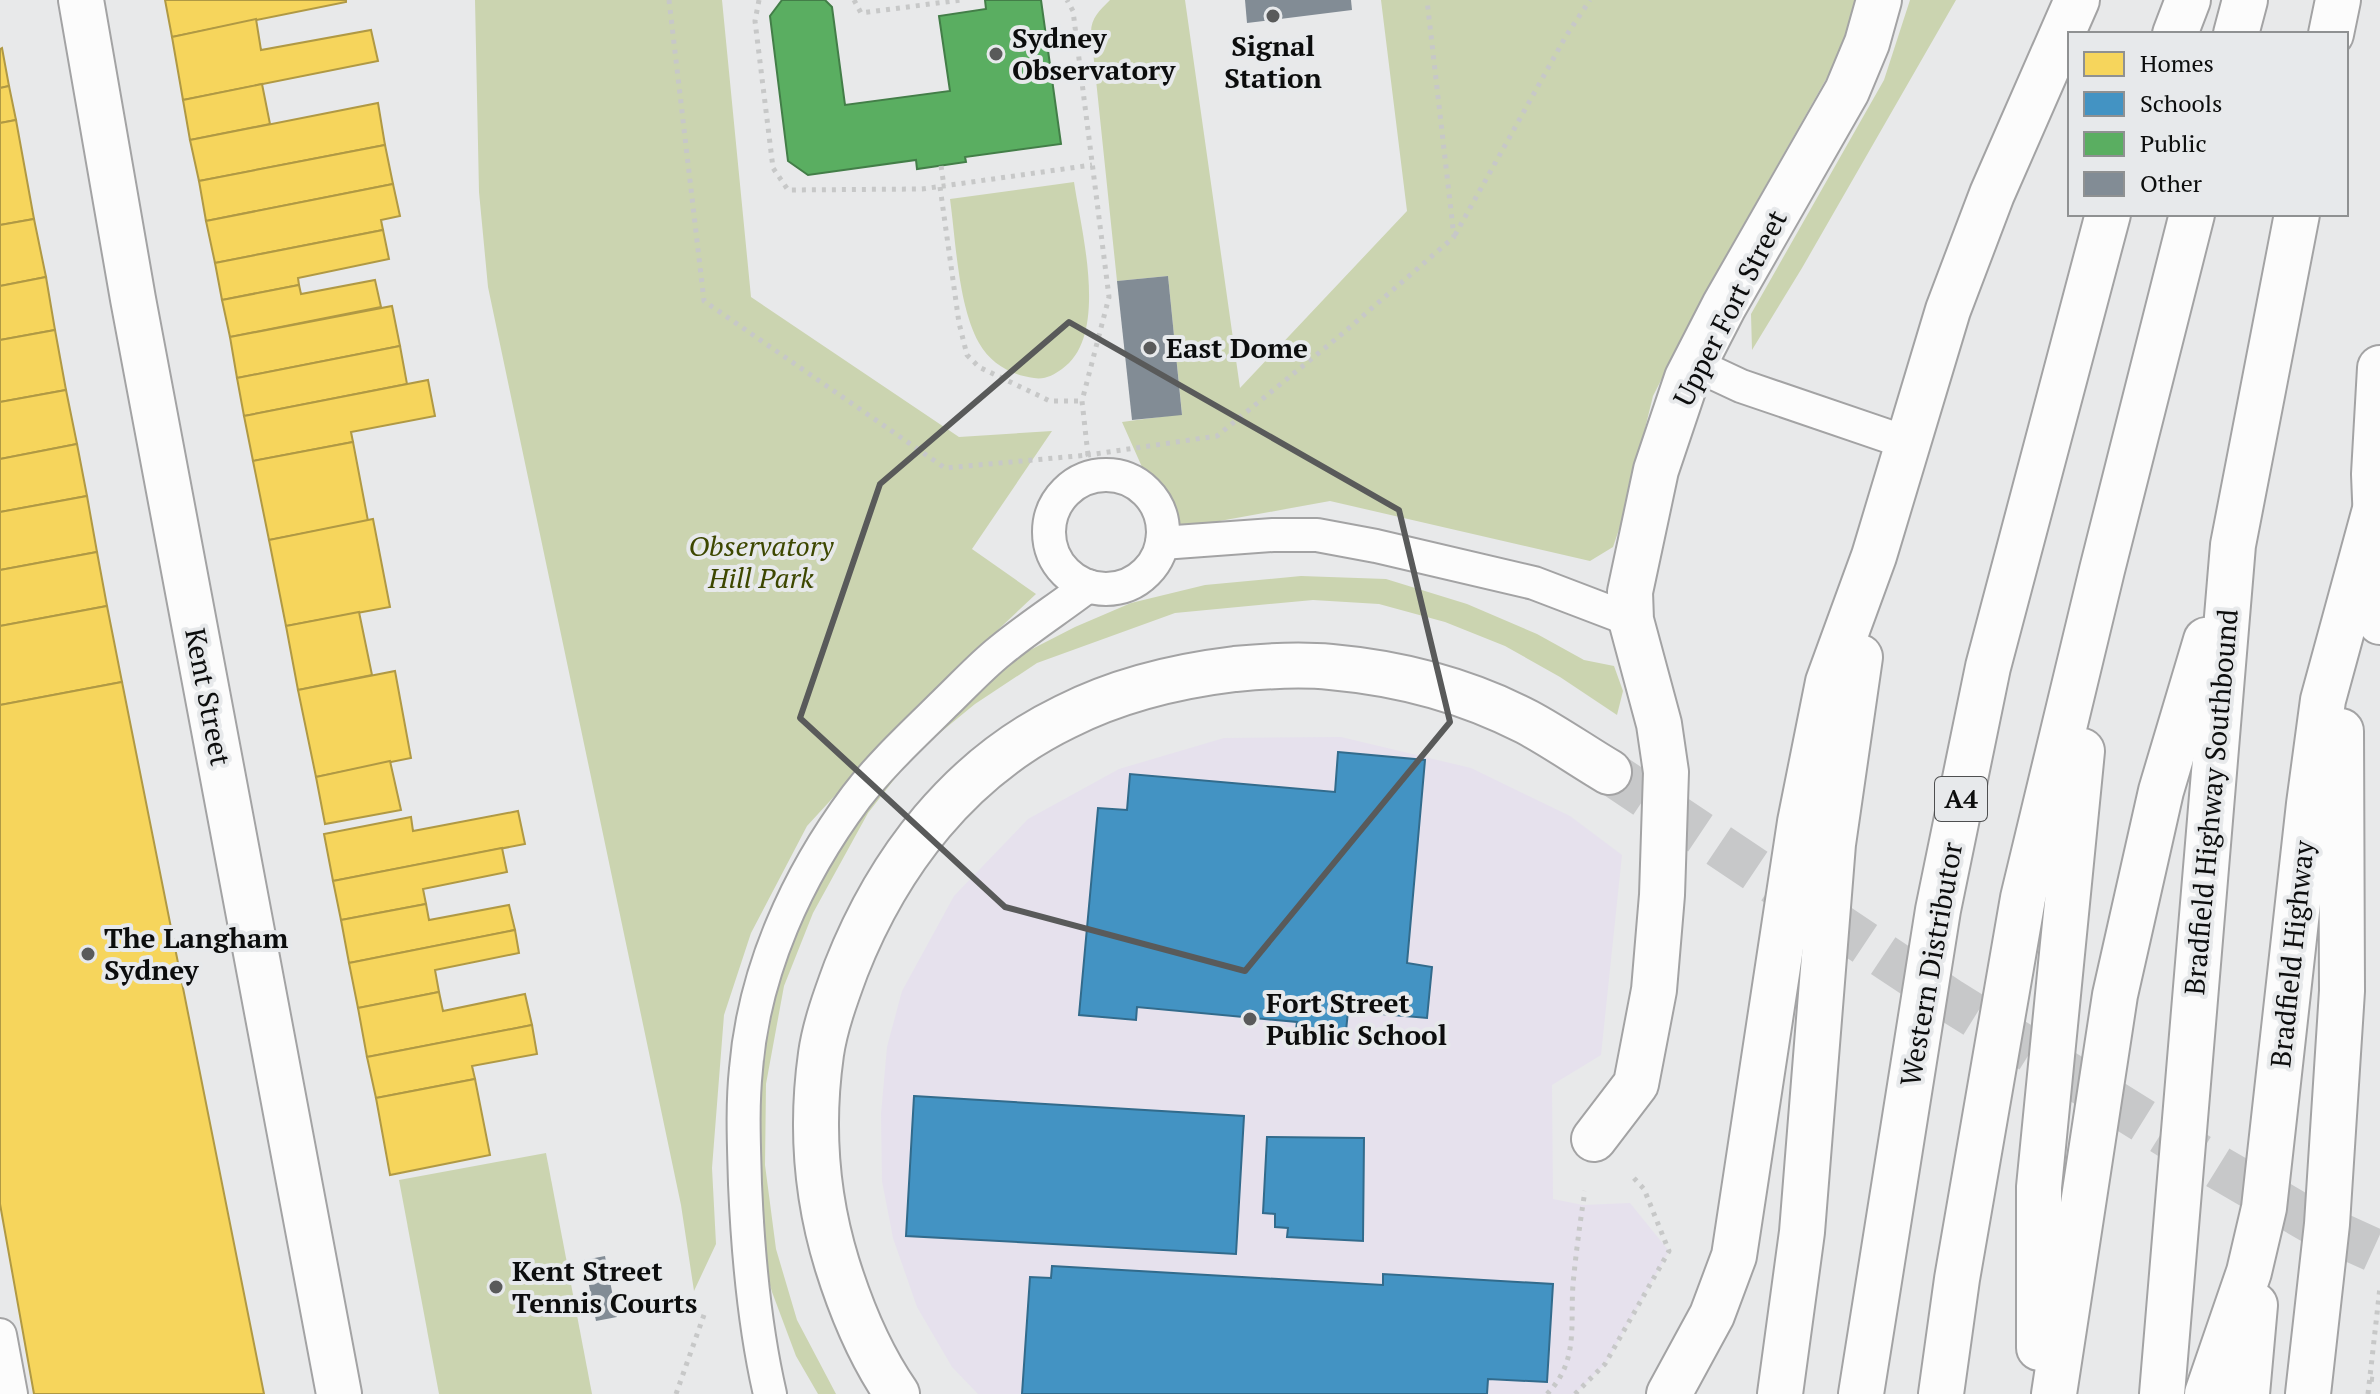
<svg xmlns="http://www.w3.org/2000/svg" width="2380" height="1394" viewBox="0 0 2380 1394" font-family="'PT Serif',serif">
  <style>
    .education { fill: #e6e1ed }
    .green { fill: #cbd4b0 }
    .homes { fill: #f6d55c; stroke: #b09944; stroke-width: 2 }
    .schools { fill: #4393c3; stroke: #326b8c; stroke-width: 2 }
    .public { fill: #5aae61; stroke: #437e48; stroke-width: 2 }
    .building { fill: #828c95 }
    .lines { fill: none; stroke-linecap: round; stroke-linejoin: round }
    .motorway-tunnel { stroke: #c7c8c9; stroke-width: 44; stroke-dasharray: 44 22; stroke-linecap: butt }
    .service-casing { stroke: #a3a3a4; stroke-width: 36 }
    .minor-casing { stroke: #a3a3a4; stroke-width: 48 }
    .motorway-casing { stroke: #a3a3a4; stroke-width: 48 }
    .path { stroke: #c7c8c8; stroke-width: 5; stroke-dasharray: 4 6; stroke-linecap: butt }
    .service { stroke: #fcfcfc; stroke-width: 32 }
    .minor { stroke: #fcfcfc; stroke-width: 44 }
    .motorway { stroke: #fcfcfc; stroke-width: 44 }
    .marked { fill: none; stroke: #595a5a; stroke-width: 6; stroke-linejoin: round }
    .poi-dot { fill: #595a5a; stroke: #e7e9eb; stroke-width: 3 }
    .labels { text-anchor: middle; stroke-width: 8; stroke-linejoin: round; paint-order: stroke }
    .shield { fill: #e7e9eb; stroke: #4e4f50; stroke-width: 2 }
    .shield-label { font-size: 26px; font-weight: bold; fill: #0c0d0d }
    .poi-label { font-size: 28px; font-weight: bold; fill: #0c0d0d; stroke: #e7e9eb; text-anchor: start }
    .street-label { font-size: 28px; fill: #0c0d0d; stroke: #e7e9eb }
    .park-label { font-size: 28px; font-style: italic; fill: #3d4700; stroke: #e7e9eb }
  </style>
  <rect width="100%" height="100%" fill="#e8e9ea"/>
  <path class="education" d="M1341 737 1471 768 1570 816 1622 855 1601 1055 1552 1085 1553 1199 1583 1205 1630 1203 1669 1251 1605 1364 1575 1394H978L952 1367 917 1307 893 1238 882 1181 881 1114 887 1047 902 991 954 896 1028 819 1119 769 1224 738Z"/>
  <g class="green">
    <path d="M475 0H722L751 297 959 437 1052 431 972 549 1036 594 919 704 807 826 751 933 724 1015 712 1168 716 1244 694 1291 681 1205 488 287 479 192Z"/>
    <path d="M1110 0H1185L1240 388 1407 211 1381 0H1856L1838 58 1712 280 1653 396 1624 515 1613 547 1590 561 1330 501 1170 530 1122 422 1182 414 1168 276 1117 281 1091 32C1091 18 1100 10 1110 0Z"/>
    <path d="M1910 0H1956L1802 268 1752 350 1751 314 1884 80Z"/>
    <path d="M1074 182C1081 230 1110 336 1062 369 1054 375 1044 380 1034 378 1011 375 991 364 979 343 958 305 956 242 950 199Z"/>
    <path d="M1301 576 1386 579 1467 604 1537 634 1584 660 1614 666 1623 691 1617 715 1560 677 1505 646 1445 622 1379 604 1313 600 1175 613 1037 663 975 704 914 754 868 813 813 913 784 986 766 1084 765 1165 776 1249 797 1320 836 1394H818L796 1356 772 1292 760 1252 753 1212 760 1000 837 818 993 669 1075 627 1131 603 1205 585Z"/>
    <path d="M546 1153 592 1394H439L399 1180Z"/>
  </g>
  <g class="homes">
    <path d="M165 0H346V2L172 37Z"/>
    <path d="M256 19 261 50 371 30 378 61 183 100 172 37Z"/>
    <path d="M2 48 9 86 0 88V49Z"/>
    <path d="M262 84 270 124 190 140 183 100Z"/>
    <path d="M9 86 16 120 0 123V88Z"/>
    <path d="M378 103 385 145 199 181 190 140Z"/>
    <path d="M16 120 34 219 0 225V123Z"/>
    <path d="M385 145 393 184 206 221 199 181Z"/>
    <path d="M393 184 400 216 381 220 383 230 215 263 206 221Z"/>
    <path d="M34 219 46 277 0 286V225Z"/>
    <path d="M383 230 389 259 298 278 299 285 222 300 215 263Z"/>
    <path d="M46 277 55 330 0 340V286Z"/>
    <path d="M375 280 381 307 230 337 222 300 299 285 301 294Z"/>
    <path d="M392 306 400 346 237 378 230 337Z"/>
    <path d="M55 330 66 390 0 402V340Z"/>
    <path d="M400 346 407 384 244 416 237 378Z"/>
    <path d="M428 380 435 416 351 432 353 442 253 461 244 416Z"/>
    <path d="M66 390 77 444 0 459V402Z"/>
    <path d="M353 442 368 521 269 540 253 461Z"/>
    <path d="M77 444 87 496 0 512V459Z"/>
    <path d="M87 496 97 552 0 570V512Z"/>
    <path d="M373 519 390 607 286 626 269 540Z"/>
    <path d="M97 552 107 606 0 626V570Z"/>
    <path d="M107 606 122 682 0 705V626Z"/>
    <path d="M359 612 372 675 298 690 286 626Z"/>
    <path d="M395 671 411 758 316 777 298 690Z"/>
    <path d="M122 682 264 1394H34L0 1204V705Z"/>
    <path d="M390 761 401 810 325 824 316 777Z"/>
    <path d="M518 811 525 844 333 881 324 834 411 817 413 831Z"/>
    <path d="M502 848 507 872 423 889 426 904 341 920 333 881Z"/>
    <path d="M426 904 429 920 509 905 515 930 349 963 341 920Z"/>
    <path d="M515 930 519 953 435 970 439 992 358 1008 349 963Z"/>
    <path d="M439 992 443 1011 525 994 532 1025 367 1057 358 1008Z"/>
    <path d="M532 1025 537 1054 472 1066 475 1079 376 1098 367 1057Z"/>
    <path d="M475 1079 490 1155 390 1175 376 1098Z"/>
  </g>
  <g class="schools">
    <path d="M1338 752 1425 760 1407 963 1432 967 1427 1018 1348 1011 1345 1041 1295 1037 1297 1022 1137 1007 1136 1020 1079 1015 1098 808 1127 810 1130 774 1335 792Z"/>
    <path d="M914 1096 1244 1116 1236 1254 906 1236Z"/>
    <path d="M1267 1137 1364 1138 1363 1241 1287 1237 1288 1228 1275 1227V1214L1263 1213Z"/>
    <path d="M1052 1266 1383 1285V1274L1553 1284 1547 1382 1488 1379 1487 1394H1022L1030 1277 1051 1278Z"/>
  </g>
  <path class="public" d="M782 0H825L832 7 845 105 950 91 939 16 986 9 985 0H1041L1061 144 965 157 966 162 917 169 916 160 808 175 788 161 770 16Z"/>
  <g class="building">
    <path d="M1245 0H1351L1352 10 1247 23Z"/>
    <path d="M1168 276 1182 415 1132 420 1117 281Z"/>
    <path d="M605 1256 617 1317 596 1321 584 1260Z"/>
  </g>
  <g class="lines">
    <path class="motorway-tunnel" d="M1609 772 1951 1001 2219 1168 2314 1223 2380 1253"/>
    <g class="service-casing">
      <g id="service">
        <path d="M1694 364 1741 386 1908 443"/>
        <circle cx="1106" cy="532" r="57"/>
        <path d="M1162 543 1273 535H1317L1376 546 1534 583 1631 620"/>
        <path d="M0 1335 11 1394"/>
        <path d="M770 1394C754 1325 748 1255 745 1184 744 1146 742 1107 746 1069 754 971 797 876 856 797 881 764 913 735 943 705 962 687 980 667 1000 651 1028 628 1059 608 1088 586"/>
      </g>
    </g>
    <g class="minor-casing">
      <g id="minor">
        <path d="M81 0 133 299 339 1394"/>
        <path d="M1594 1139 1636 1084 1654 990 1662 895 1666 772 1659 724 1631 620 1630 592 1656 470 1687 378 1724 306 1847 91 1867 43 1879 0"/>
      </g>
    </g>
    <g class="motorway-casing">
      <g id="motorway">
        <path d="M2175 34 2188 0"/>
        <path d="M2236 34 2245 0"/>
        <path d="M2331 34 2338 0"/>
        <path d="M2380 368 2374 474 2380 622"/>
        <path d="M2039 1348V1187L2082 751"/>
        <path d="M897 1394C870 1355 851 1309 837 1264 816 1196 811 1125 821 1054 825 1026 836 996 846 969 888 862 960 768 1065 717 1118 690 1177 676 1235 669 1266 666 1300 664 1331 667 1398 673 1467 691 1527 722 1555 737 1582 756 1609 772"/>
        <path d="M1669 1394 1712 1315 1734 1256 1800 822 1828 682 1874 556 1948 310 1992 194 2077 0"/>
        <path d="M1780 1394 1802 1232 1833 844 1860 657"/>
        <path d="M1861 1394 1938 910 1988 667 2108 214"/>
        <path d="M1941 1394 1957 1279 2023 898 2102 570 2192 214"/>
        <path d="M2054 1394 2115 995 2161 791 2206 640"/>
        <path d="M2162 1394 2233 545 2297 214"/>
        <path d="M2207 1394 2249 1272 2264 1208 2309 804 2323 700 2374 513"/>
        <path d="M2247 1394 2255 1305"/>
        <path d="M2308 1394 2327 1224 2342 991 2341 731"/>
      </g>
    </g>
    <g class="path">
      <path d="M669 0 704 301 945 468 1088 455 1082 401 1109 297 1073 11 1067 0"/>
      <path d="M759 0 755 21 773 168 788 190 922 189 1092 165"/>
      <path d="M854 0 861 13 961 0"/>
      <path d="M941 166 944 186"/>
      <path d="M940 187 959 323 967 355 979 367 1050 401H1082"/>
      <path d="M1455 235 1566 36 1590 0"/>
      <path d="M1095 475 1088 455 1217 436 1342 334 1454 237 1427 0"/>
      <path d="M2370 1379 2380 1380"/>
      <path d="M676 1394 705 1312"/>
      <path d="M1547 1394C1579 1361 1570 1326 1573 1284 1576 1253 1580 1222 1585 1191"/>
      <path d="M1575 1394 1605 1364 1669 1251 1644 1189 1632 1176"/>
      <path d="M2368 1394 2380 1287"/>
    </g>
    <use href="#service" class="service"/>
    <use href="#minor" class="minor"/>
    <use href="#motorway" class="motorway"/>
  </g>
  <path class="marked" d="M1069 322 1399 510 1450 722 1245 971 1005 907 800 718 880 484Z"/>
  <g class="poi-dot">
    <circle cx="1273" cy="16" r="8"/>
    <circle cx="996" cy="54" r="8"/>
    <circle cx="1150" cy="348" r="8"/>
    <circle cx="88" cy="954" r="8"/>
    <circle cx="1250" cy="1019" r="8"/>
    <circle cx="496" cy="1287" r="8"/>
  </g>
  <g class="labels">
    <rect class="shield" x="1935" y="777" width="52" height="44" rx="6"/>
    <g class="shield-label">
      <text x="1961" y="808">A4</text>
    </g>
    <g class="poi-label">
      <text x="1012" y="48">Sydney<tspan x="1012" dy="32">Observatory</tspan></text>
      <text x="1273" y="56" text-anchor="middle">Signal<tspan x="1273" dy="32">Station</tspan></text>
      <text x="1166" y="358">East Dome</text>
      <text x="104" y="948">The Langham<tspan x="104" dy="32">Sydney</tspan></text>
      <text x="1266" y="1013">Fort Street<tspan x="1266" dy="32">Public School</tspan></text>
      <text x="512" y="1281">Kent Street<tspan x="512" dy="32">Tennis Courts</tspan></text>
    </g>
    <g class="street-label">
      <text transform="translate(1730 308) rotate(-63)" y="10">Upper Fort Street</text>
      <text transform="translate(208 697) rotate(79)" y="10">Kent Street</text>
      <text transform="translate(2211 802) rotate(-85)" y="10">Bradfield Highway Southbound</text>
      <text transform="translate(2292 954) rotate(-84)" y="10">Bradfield Highway</text>
      <text transform="translate(1931 964) rotate(-80)" y="10">Western Distributor</text>
    </g>
    <g class="park-label">
      <text x="761" y="556">Observatory<tspan x="761" dy="32">Hill Park</tspan></text>
    </g>
  </g>
  <rect x="2068" y="32" width="280" height="184" fill="#e7e9eb" stroke="#8f9192" stroke-width="2"/>
  <rect x="2084" y="52" width="40" height="24" fill="#f6d55c" stroke="#8f9192" stroke-width="2"/>
  <text x="2140" y="72" font-size="24" fill="#0c0d0d">Homes</text>
  <rect x="2084" y="92" width="40" height="24" fill="#4393c3" stroke="#8f9192" stroke-width="2"/>
  <text x="2140" y="112" font-size="24" fill="#0c0d0d">Schools</text>
  <rect x="2084" y="132" width="40" height="24" fill="#5aae61" stroke="#8f9192" stroke-width="2"/>
  <text x="2140" y="152" font-size="24" fill="#0c0d0d">Public</text>
  <rect x="2084" y="172" width="40" height="24" fill="#828c95" stroke="#8f9192" stroke-width="2"/>
  <text x="2140" y="192" font-size="24" fill="#0c0d0d">Other</text>
</svg>
